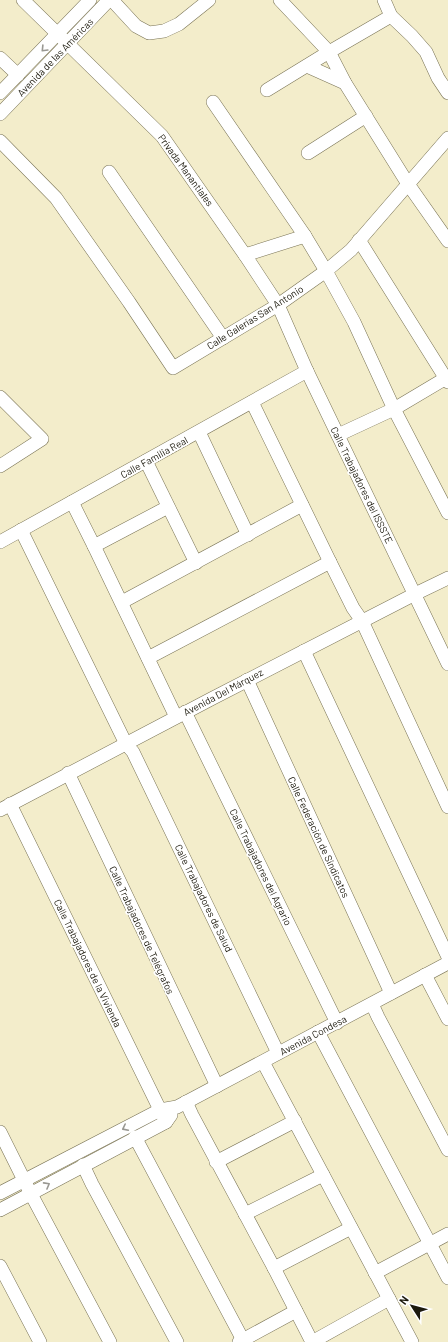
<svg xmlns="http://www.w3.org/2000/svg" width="448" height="1342" viewBox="0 0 448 1342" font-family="Barlow,sans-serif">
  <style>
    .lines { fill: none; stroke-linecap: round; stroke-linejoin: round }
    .minor-casing { stroke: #797355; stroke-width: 14 }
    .minor { stroke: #fff; stroke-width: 13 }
    .oneway { stroke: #999892 }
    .labels { text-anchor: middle; stroke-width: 3.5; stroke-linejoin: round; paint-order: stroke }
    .street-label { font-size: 10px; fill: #1c190d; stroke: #fff }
  </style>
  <rect width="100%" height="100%" fill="#f3edcb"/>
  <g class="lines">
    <g class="minor-casing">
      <g id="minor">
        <path d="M23 0 162 136 245 255 278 305 307 371 448 664"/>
        <path d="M112 0 136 26 149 33 164 31 179 24 209 0"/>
        <path d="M280 0 329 52 345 83 408 184 448 241"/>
        <path d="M384 0 391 16 412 36 426 52 438 78 448 93"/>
        <path d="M0 58 18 75"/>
        <path d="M307 66 345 83"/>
        <path d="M267 90 329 52 391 16"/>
        <path d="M0 93 90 0"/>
        <path d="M213 102 305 236 326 271 354 322 394 409 448 513"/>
        <path d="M0 114 109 0"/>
        <path d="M0 141 56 198 129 302 173 368 278 305 326 271 351 250 448 138"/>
        <path d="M308 153 366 116"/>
        <path d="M109 172 223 338"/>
        <path d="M359 240 448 382"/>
        <path d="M245 255 305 236"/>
        <path d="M0 397 42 439 0 466"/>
        <path d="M252 402 330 562 353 608 362 621 448 807"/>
        <path d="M199 432 248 535"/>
        <path d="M338 435 394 409 446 378"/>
        <path d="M146 461 196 563"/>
        <path d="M72 502 94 546 176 717"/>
        <path d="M21 530 126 744 133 752 278 1053"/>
        <path d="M0 542 307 371"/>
        <path d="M94 546 168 507"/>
        <path d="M122 602 302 505"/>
        <path d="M304 651 448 957"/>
        <path d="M148 658 330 562"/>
        <path d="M247 680 391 993"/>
        <path d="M185 712 337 1023"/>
        <path d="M68 773 217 1086"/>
        <path d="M10 804 166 1122"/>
        <path d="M0 810 213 698 415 594 448 578"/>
        <path d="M425 975 448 1019"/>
        <path d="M372 1004 378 1017 448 1150"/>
        <path d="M318 1032 448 1278"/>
        <path d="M263 1062 412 1342"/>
        <path d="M186 1102 192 1115 274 1268 312 1342"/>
        <path d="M0 1132 31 1194 110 1342"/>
        <path d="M135 1137 244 1342"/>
        <path d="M216 1162 295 1121"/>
        <path d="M83 1165 92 1184 177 1342"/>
        <path d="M0 1193 160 1110 177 1107 448 963"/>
        <path d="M0 1210 166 1122 171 1115"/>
        <path d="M245 1214 323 1175"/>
        <path d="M0 1266 40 1342"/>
        <path d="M274 1268 351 1228"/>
        <path d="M375 1273 448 1234"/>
        <path d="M239 1342 296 1311"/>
        <path d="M312 1342 389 1299"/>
      </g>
    </g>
    <use href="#minor" class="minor"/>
  </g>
  <defs><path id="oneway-chevron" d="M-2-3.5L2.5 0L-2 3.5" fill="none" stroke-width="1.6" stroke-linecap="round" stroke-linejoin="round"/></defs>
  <g class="oneway">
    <use href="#oneway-chevron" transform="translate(44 49) rotate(134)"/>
    <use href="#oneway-chevron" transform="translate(125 1128) rotate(153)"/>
    <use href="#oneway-chevron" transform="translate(47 1185) rotate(-29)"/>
  </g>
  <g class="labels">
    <g class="street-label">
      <text transform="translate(55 57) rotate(-46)" y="4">Avenida de las Américas</text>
      <text transform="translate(186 170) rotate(54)" y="4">Privada Manantiales</text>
      <text transform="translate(255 317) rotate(-32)" y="4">Calle Galerías San Antonio</text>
      <text transform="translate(154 457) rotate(-29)" y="4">Calle Familia Real</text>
      <text transform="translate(362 485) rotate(64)" y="4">Calle Trabajadores del ISSSTE</text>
      <text transform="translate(223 692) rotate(-28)" y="4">Avenida Del Márquez</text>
      <text transform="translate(319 837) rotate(65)" y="4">Calle Federación de Sindicatos</text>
      <text transform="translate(261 867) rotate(64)" y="4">Calle Trabajadores del Agrario</text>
      <text transform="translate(204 898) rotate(64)" y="4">Calle Trabajadores de Salud</text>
      <text transform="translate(142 930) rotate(65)" y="4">Calle Trabajadores de Telégrafos</text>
      <text transform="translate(88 963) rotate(64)" y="4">Calle Trabajadores de la Vivienda</text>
      <text transform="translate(313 1035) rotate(-28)" y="4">Avenida Condesa</text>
    </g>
  </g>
  <g transform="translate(412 1306) rotate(306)" stroke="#ffffff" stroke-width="3" paint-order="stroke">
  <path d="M0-3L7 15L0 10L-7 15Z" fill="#1c190d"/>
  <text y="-6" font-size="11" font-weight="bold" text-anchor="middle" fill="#1c190d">N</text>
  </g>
</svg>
